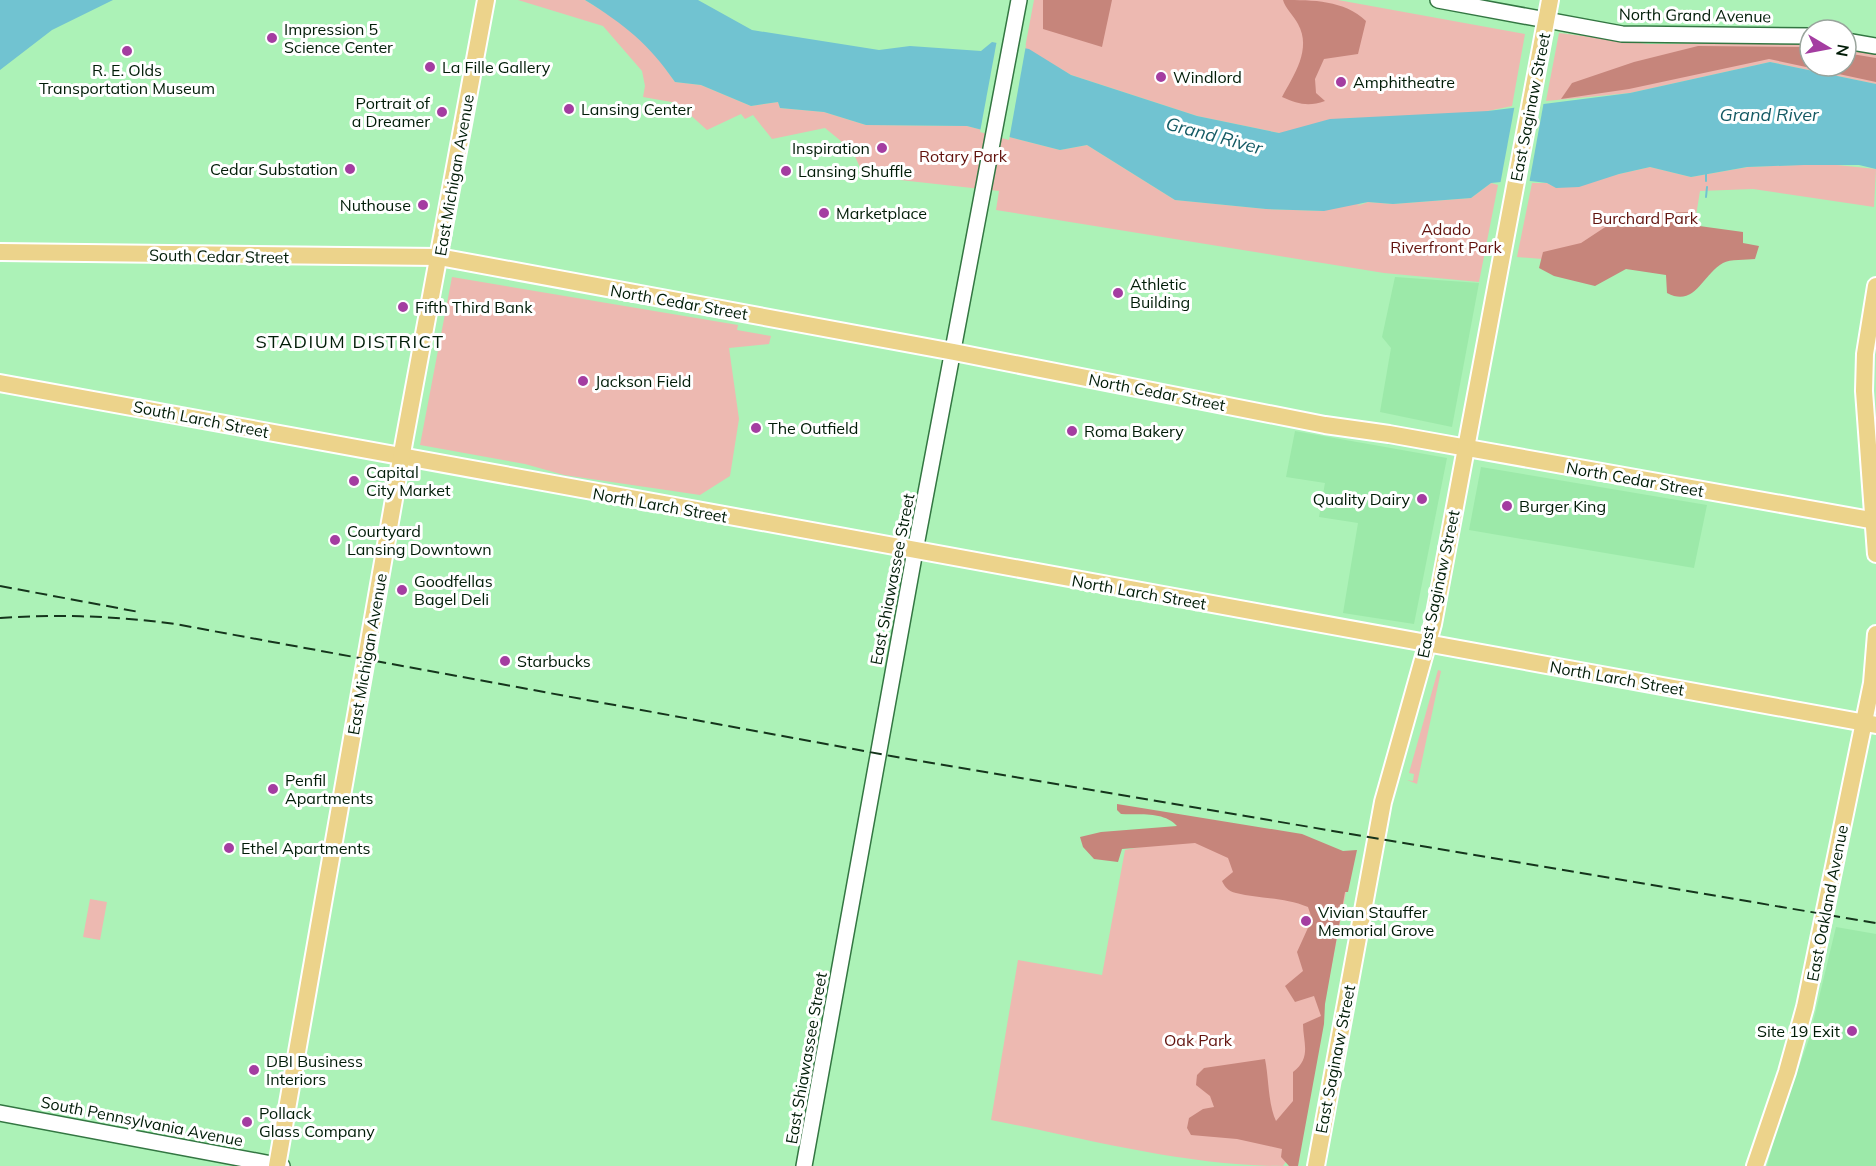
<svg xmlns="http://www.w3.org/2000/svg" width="1876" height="1166" viewBox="0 0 1876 1166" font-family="Mulish,sans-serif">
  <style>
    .built { fill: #9ce9a9 }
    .green { fill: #edb9b1 }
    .forest { fill: #c6857b }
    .water { fill: #71c3d1 }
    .pier { fill: #acf2b7 }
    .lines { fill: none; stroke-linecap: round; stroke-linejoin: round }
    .stream { stroke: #71c3d1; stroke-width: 2 }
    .secondary-casing { stroke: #337642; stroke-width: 18 }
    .primary-casing { stroke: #fff; stroke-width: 20 }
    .secondary { stroke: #fff; stroke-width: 15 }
    .primary { stroke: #ecd38b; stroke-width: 16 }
    .rail { stroke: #15351c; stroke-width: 2; stroke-dasharray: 12 6; stroke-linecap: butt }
    .poi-dot { fill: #a43da1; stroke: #fff; stroke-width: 2 }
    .labels { text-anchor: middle; stroke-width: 6; stroke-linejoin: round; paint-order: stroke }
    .street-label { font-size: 16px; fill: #011c07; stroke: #fff }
    .poi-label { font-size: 16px; fill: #011c07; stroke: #fff; text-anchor: start }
    .park-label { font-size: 16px; fill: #61120d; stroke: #fff }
    .water-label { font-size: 18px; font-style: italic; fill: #145a64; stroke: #fff }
    .neighbourhood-label { font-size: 18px; letter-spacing: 1.5px; fill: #011c07; stroke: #fff }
  </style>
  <rect width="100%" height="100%" fill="#acf2b7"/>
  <g class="built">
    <path d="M1395 277 1479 283 1452 427 1380 412 1391 348 1382 337Z"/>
    <path d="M1295 431 1447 458 1414 624 1343 613 1358 523 1319 517 1325 483 1286 477Z"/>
    <path d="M1481 467 1707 505 1694 568 1469 530Z"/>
    <path d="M1836 927 1876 934V1166H1767L1778 1125 1809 1039Z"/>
  </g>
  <g class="green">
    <path d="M518 0H585L622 23 654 52 675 82 701 85 751 106 778 102 780 108 824 112 866 125 967 126 1060 150 1087 145 1175 200 1266 209 1324 211 1279 133 1197 116 1071 75 1025 48 1034 0H1338L1525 34 1512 106 1488 111 1357 206 1368 202 1393 204 1471 198 1491 183 1498 185 1479 282 1384 273 996 210 999 191 864 176 852 150 825 128 772 139 753 115 745 119 741 114 707 130 677 103 643 97 645 86 642 71 603 26Z"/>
    <path d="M1559 33 1648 44 1804 43 1810 44V66H1846V50L1876 54V84L1770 62 1630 93 1546 101Z"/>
    <path d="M1827 164 1876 169 1874 207 1753 189 1700 191 1687 271 1517 257 1532 183H1547L1557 188 1650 167 1691 177 1748 167Z"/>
    <path d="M452 277 738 325 737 330 771 336 769 344 729 348 739 419 730 476 700 495 564 475 525 464 420 445Z"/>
    <path d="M1438 670 1441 671 1417 784 1407 780 1413 781 1414 774 1409 773Z"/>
    <path d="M1201 835 1346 892 1296 1147 1283 1166C1185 1166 1087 1139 991 1120L1018 960 1102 975 1125 850Z"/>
    <path d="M90 899 107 902 100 940 83 937Z"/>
  </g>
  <g class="forest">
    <path d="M1043 0H1112L1102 47 1043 29Z"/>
    <path d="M1283 0C1313 0 1344 0 1366 21L1358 54 1324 59 1315 79 1316 93 1325 101C1308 107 1298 104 1282 97 1294 75 1312 49 1298 24 1294 16 1285 8 1283 0Z"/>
    <path d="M1698 46 1810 47V66H1846V53L1876 58V82L1769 59 1629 89 1561 99 1572 83 1634 62Z"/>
    <path d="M1691 212 1692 225 1743 232V243L1759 246 1755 259C1746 260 1730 259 1723 263 1702 275 1695 308 1667 293L1666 275 1626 269 1595 286 1554 276 1539 268 1543 252 1581 243 1625 214Z"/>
    <path d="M1117 804 1302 834 1343 851 1357 850 1348 892H1345L1325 1004 1324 1024 1298 1166H1289L1281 1157 1282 1149 1237 1139 1191 1135 1187 1128 1189 1118 1203 1109 1214 1107 1210 1096 1196 1085 1197 1075 1204 1068 1265 1059C1269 1079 1268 1104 1276 1121L1293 1101V1072C1312 1058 1303 1042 1303 1024L1321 1016 1314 996 1295 1002 1285 986 1303 971 1297 952 1312 919 1308 907C1283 897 1260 899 1236 893 1228 891 1225 887 1222 881L1233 872 1228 858 1195 843 1122 849 1118 862 1094 859 1083 847 1080 837 1101 832 1177 826C1164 811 1139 815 1121 814L1117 810Z"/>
  </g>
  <g class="water">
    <path d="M0 0H113L52 30 0 70Z"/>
    <path d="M585 0H698L752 30 879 50 910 46 981 51 992 42 1029 49 1071 75 1197 116 1279 133 1330 119 1488 111 1630 93 1770 62 1876 84V169L1859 165H1804L1747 167 1691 177 1650 167 1619 174 1579 187 1556 188 1547 183 1521 180 1491 183 1471 198 1393 204 1368 202 1324 211 1266 209 1175 200 1087 145 1060 150 967 126 866 125 824 112 780 108 778 102 751 106 701 85 675 82C648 43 625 25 585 0Z"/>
  </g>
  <g class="pier">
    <path d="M997 40 1026 45 1009 140 980 132Z"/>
    <path d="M1544 101 1529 184 1500 185 1515 104Z"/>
  </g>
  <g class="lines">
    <g class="stream">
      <path d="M1706 174V181"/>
      <path d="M1706 197 1707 187"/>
    </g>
    <g class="secondary-casing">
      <g id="secondary">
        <path d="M1438 0 1622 34 1810 36"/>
        <path d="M1846 41 1876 46"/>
        <path d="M0 1113 282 1166"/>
        <path d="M804 1166 915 551 1019 0"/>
      </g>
    </g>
    <g class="primary-casing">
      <g id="primary">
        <path d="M0 252 439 257 954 352 1325 425 1389 434 1876 521"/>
        <path d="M1876 286 1865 354 1864 391 1876 554"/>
        <path d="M0 383 1876 725"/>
        <path d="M277 1166 404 442 486 0"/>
        <path d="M1316 1166 1383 802 1433 624 1550 0"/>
        <path d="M1755 1166 1787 1072 1805 1007 1872 683 1876 634"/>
      </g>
    </g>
    <use href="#secondary" class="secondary"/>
    <use href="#primary" class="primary"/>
    <g class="rail">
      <path d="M0 586 139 612"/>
      <path d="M0 618C59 614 116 616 175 624L891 756 1876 923"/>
    </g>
  </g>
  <g class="poi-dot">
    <circle cx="272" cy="38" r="6"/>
    <circle cx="127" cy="51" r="6"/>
    <circle cx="430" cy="67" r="6"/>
    <circle cx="1161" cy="77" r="6"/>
    <circle cx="1341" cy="82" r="6"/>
    <circle cx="569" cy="109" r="6"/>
    <circle cx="442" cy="112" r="6"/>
    <circle cx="882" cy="148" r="6"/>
    <circle cx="350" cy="169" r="6"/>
    <circle cx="786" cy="171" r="6"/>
    <circle cx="423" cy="205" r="6"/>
    <circle cx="824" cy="213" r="6"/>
    <circle cx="1118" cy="293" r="6"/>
    <circle cx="403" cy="307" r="6"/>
    <circle cx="583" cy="381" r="6"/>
    <circle cx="756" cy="428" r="6"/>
    <circle cx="1072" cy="431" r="6"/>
    <circle cx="354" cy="481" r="6"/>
    <circle cx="1422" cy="499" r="6"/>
    <circle cx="1507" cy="506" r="6"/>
    <circle cx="335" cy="540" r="6"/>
    <circle cx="402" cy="590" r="6"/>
    <circle cx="505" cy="661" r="6"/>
    <circle cx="273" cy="789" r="6"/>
    <circle cx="229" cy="848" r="6"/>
    <circle cx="1306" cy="921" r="6"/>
    <circle cx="1852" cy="1031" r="6"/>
    <circle cx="254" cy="1070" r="6"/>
    <circle cx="247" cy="1122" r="6"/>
  </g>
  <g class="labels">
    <g class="street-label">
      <text transform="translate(1695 15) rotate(1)" y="6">North Grand Avenue</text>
      <text transform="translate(1530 107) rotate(-79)" y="6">East Saginaw Street</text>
      <text transform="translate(454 175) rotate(-80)" y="6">East Michigan Avenue</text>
      <text transform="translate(219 256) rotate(1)" y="6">South Cedar Street</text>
      <text transform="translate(679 302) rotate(10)" y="6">North Cedar Street</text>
      <text transform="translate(1157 392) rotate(11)" y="6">North Cedar Street</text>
      <text transform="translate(201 419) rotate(11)" y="6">South Larch Street</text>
      <text transform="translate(1635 479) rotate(10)" y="6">North Cedar Street</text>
      <text transform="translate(660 505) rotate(10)" y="6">North Larch Street</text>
      <text transform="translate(892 579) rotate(-79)" y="6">East Shiawassee Street</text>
      <text transform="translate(1438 584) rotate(-78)" y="6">East Saginaw Street</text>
      <text transform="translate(1139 592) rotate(10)" y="6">North Larch Street</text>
      <text transform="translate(367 654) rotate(-80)" y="6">East Michigan Avenue</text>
      <text transform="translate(1617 678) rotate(10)" y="6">North Larch Street</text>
      <text transform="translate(1827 903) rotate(-79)" y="6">East Oakland Avenue</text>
      <text transform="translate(806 1058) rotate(-80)" y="6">East Shiawassee Street</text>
      <text transform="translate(1335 1059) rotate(-79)" y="6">East Saginaw Street</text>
      <text transform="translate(142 1121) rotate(11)" y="6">South Pennsylvania Avenue</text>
    </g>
    <g class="poi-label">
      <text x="284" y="35">Impression 5<tspan x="284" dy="18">Science Center</tspan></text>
      <text x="442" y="73">La Fille Gallery</text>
      <text x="127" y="76" text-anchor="middle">R. E. Olds<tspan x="127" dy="18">Transportation Museum</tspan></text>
      <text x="1173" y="83">Windlord</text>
      <text x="1353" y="88">Amphitheatre</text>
      <text x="430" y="109" text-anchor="end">Portrait of<tspan x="430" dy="18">a Dreamer</tspan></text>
      <text x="581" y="115">Lansing Center</text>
      <text x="870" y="154" text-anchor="end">Inspiration</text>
      <text x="338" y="175" text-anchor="end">Cedar Substation</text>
      <text x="798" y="177">Lansing Shuffle</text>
      <text x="411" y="211" text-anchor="end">Nuthouse</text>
      <text x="836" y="219">Marketplace</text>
      <text x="1130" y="290">Athletic<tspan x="1130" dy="18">Building</tspan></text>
      <text x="415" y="313">Fifth Third Bank</text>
      <text x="595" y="387">Jackson Field</text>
      <text x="768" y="434">The Outfield</text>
      <text x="1084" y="437">Roma Bakery</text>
      <text x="366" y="478">Capital<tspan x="366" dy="18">City Market</tspan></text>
      <text x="1410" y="505" text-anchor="end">Quality Dairy</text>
      <text x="1519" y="512">Burger King</text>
      <text x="347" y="537">Courtyard<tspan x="347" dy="18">Lansing Downtown</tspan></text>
      <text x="414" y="587">Goodfellas<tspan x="414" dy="18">Bagel Deli</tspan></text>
      <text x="517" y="667">Starbucks</text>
      <text x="285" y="786">Penfil<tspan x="285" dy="18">Apartments</tspan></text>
      <text x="241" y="854">Ethel Apartments</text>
      <text x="1318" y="918">Vivian Stauffer<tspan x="1318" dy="18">Memorial Grove</tspan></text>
      <text x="1840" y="1037" text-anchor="end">Site 19 Exit</text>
      <text x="266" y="1067">DBI Business<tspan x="266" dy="18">Interiors</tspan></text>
      <text x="259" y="1119">Pollack<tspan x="259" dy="18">Glass Company</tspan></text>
    </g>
    <g class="park-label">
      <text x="963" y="162">Rotary Park</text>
      <text x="1645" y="224">Burchard Park</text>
      <text x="1446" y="235">Adado<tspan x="1446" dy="18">Riverfront Park</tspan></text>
      <text x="1198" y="1046">Oak Park</text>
    </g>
    <g class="water-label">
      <text x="1769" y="121">Grand River</text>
      <text transform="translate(1214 136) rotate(15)" y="6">Grand River</text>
    </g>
    <g class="neighbourhood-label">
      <text x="350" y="348">STADIUM DISTRICT</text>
    </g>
  </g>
  <g transform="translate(1828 48) rotate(100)"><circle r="28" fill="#ffffff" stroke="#99a49c" stroke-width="1.5"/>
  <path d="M0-4.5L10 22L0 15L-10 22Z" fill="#a43da1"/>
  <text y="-9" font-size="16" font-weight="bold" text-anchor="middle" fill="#011c07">N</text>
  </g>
</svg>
